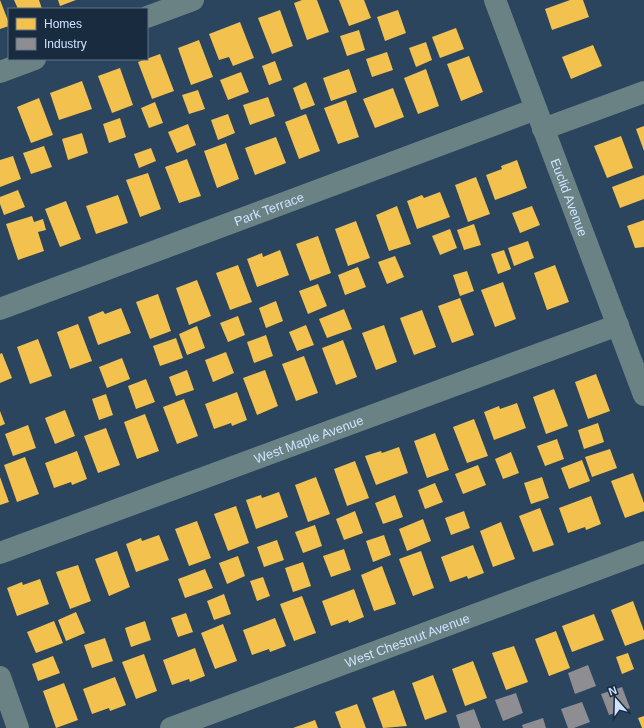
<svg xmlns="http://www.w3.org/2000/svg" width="644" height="728" viewBox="0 0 644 728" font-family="Arial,sans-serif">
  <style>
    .homes { fill: #f2c14e }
    .industry { fill: #8d8d92 }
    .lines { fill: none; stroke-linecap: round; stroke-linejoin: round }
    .minor { stroke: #6a8284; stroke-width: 22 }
    .labels { text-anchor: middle; stroke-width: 4; stroke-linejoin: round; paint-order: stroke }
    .street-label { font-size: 13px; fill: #cce4ff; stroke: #182b3f }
  </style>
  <rect width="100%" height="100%" fill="#2c455e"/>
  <g class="homes">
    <path d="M0 0 9 23V26L0 29Z"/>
    <path d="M14 0H39L42 9H18Z"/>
    <path d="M58 0H76L60 6Z"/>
    <path d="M302 0H317L329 32 307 40 294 3Z"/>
    <path d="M339 0H364L371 18 349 26Z"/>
    <path d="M570 0H583L589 17 552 30 545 9Z"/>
    <path d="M280 10 293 46 272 54 258 18Z"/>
    <path d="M398 10 406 33 385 41 377 17Z"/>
    <path d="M240 22 254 58 233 66 229 57 219 60 209 34Z"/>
    <path d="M456 28 464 49 440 58 432 37Z"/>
    <path d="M359 30 365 50 347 56 340 36Z"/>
    <path d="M199 40 213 77 191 85 178 48Z"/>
    <path d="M426 42 432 60 416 67 409 48Z"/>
    <path d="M593 45 602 66 571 79 562 57Z"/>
    <path d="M387 52 393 70 372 77 366 59Z"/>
    <path d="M160 54 174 91 152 99 138 62Z"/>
    <path d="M469 56 483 92 461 101 447 64Z"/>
    <path d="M275 61 282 80 269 85 262 66Z"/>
    <path d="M120 68 133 105 112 113 98 76Z"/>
    <path d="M349 69 357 92 331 101 323 78Z"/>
    <path d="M426 69 439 106 418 114 404 78Z"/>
    <path d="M241 72 249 92 228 100 220 80Z"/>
    <path d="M82 81 92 109 59 120 50 93Z"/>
    <path d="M306 82 315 105 301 110 293 88Z"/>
    <path d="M393 88 404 117 375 128 363 99Z"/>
    <path d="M198 90 205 109 189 114 182 95Z"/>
    <path d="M268 97 275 116 250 125 243 105Z"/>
    <path d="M39 98 53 135 31 143 17 107Z"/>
    <path d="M346 100 359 137 338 144 324 108Z"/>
    <path d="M155 102 163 123 149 128 141 108Z"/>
    <path d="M228 114 235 133 218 140 211 120Z"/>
    <path d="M306 114 320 151 299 159 285 122Z"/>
    <path d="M120 118 126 137 109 143 103 124Z"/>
    <path d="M188 124 196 145 177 153 168 132Z"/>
    <path d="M644 126V151L636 129Z"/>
    <path d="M82 133 88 153 68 160 62 139Z"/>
    <path d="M621 136 633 168 607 178 594 146Z"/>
    <path d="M276 137 286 163 255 175 245 148Z"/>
    <path d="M226 143 239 179 217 188 204 151Z"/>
    <path d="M44 146 52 167 31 174 23 153Z"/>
    <path d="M151 148 156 161 139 168 134 154Z"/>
    <path d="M13 156 21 179 0 187V160Z"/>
    <path d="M187 159 201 196 179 203 165 167Z"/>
    <path d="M517 160 527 188 495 200 486 175 502 169 501 166Z"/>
    <path d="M148 173 161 209 140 217 126 180Z"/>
    <path d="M644 175V199L620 208 612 187Z"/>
    <path d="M476 177 490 214 468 222 455 185Z"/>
    <path d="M18 190 25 207 4 215 0 204V197Z"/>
    <path d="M440 192 450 217 417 229 407 201 422 195 424 198Z"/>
    <path d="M118 195 128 223 96 234 86 206Z"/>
    <path d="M66 201 81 239 60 247 45 209Z"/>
    <path d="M397 206 411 244 389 251 376 215Z"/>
    <path d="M532 206 540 225 520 233 512 213Z"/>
    <path d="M32 216 34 222 43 219 46 230 38 232 44 251 18 260 6 224Z"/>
    <path d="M644 220V247L635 248 627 226Z"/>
    <path d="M356 221 370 258 348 266 335 229Z"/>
    <path d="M474 224 481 245 464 250 457 230Z"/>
    <path d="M450 229 457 248 440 255 432 236Z"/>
    <path d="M318 236 331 273 310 281 296 244Z"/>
    <path d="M528 241 534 258 514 266 508 248Z"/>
    <path d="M280 250 289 275 257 287 247 259 262 253 263 257Z"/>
    <path d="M504 250 511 269 498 274 491 254Z"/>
    <path d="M395 256 404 277 387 284 378 262Z"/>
    <path d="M238 265 252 302 230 310 216 273Z"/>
    <path d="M555 265 569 302 547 310 534 273Z"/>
    <path d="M358 267 366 287 345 295 338 275Z"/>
    <path d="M467 271 474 291 460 296 453 275Z"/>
    <path d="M197 280 211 316 189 325 176 288Z"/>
    <path d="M503 282 516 319 495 327 481 290Z"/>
    <path d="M318 284 327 306 308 314 299 291Z"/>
    <path d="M158 294 171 331 150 339 136 302Z"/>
    <path d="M460 298 474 335 452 343 438 306Z"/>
    <path d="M276 301 283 321 266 328 259 308Z"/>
    <path d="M121 308 131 333 98 345 88 317 103 311 105 314Z"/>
    <path d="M344 309 352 329 327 338 319 319Z"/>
    <path d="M422 310 436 347 414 355 400 318Z"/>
    <path d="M238 316 245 335 228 342 220 323Z"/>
    <path d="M78 324 92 361 70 369 57 332Z"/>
    <path d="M306 325 314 345 297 351 289 332Z"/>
    <path d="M384 325 397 362 376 370 362 333Z"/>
    <path d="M197 326 205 348 187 355 179 334Z"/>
    <path d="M266 335 273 356 254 363 247 342Z"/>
    <path d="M176 338 183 358 160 366 153 346Z"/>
    <path d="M38 339 52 376 30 384 17 347Z"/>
    <path d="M343 340 357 377 336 385 322 348Z"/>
    <path d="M226 352 234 373 213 382 205 360Z"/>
    <path d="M2 353 12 378 0 383V354Z"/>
    <path d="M304 356 318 393 296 401 282 364Z"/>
    <path d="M122 358 130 379 107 388 99 367Z"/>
    <path d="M187 370 194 390 176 396 169 377Z"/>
    <path d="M265 370 278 406 257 415 243 378Z"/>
    <path d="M596 374 610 411 588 419 575 382Z"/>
    <path d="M146 379 155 402 136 409 128 386Z"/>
    <path d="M554 389 568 426 546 434 533 397Z"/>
    <path d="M237 392 247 420 232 426 231 423 214 429 205 404Z"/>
    <path d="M106 394 113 415 99 420 92 399Z"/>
    <path d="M184 399 198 436 177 444 163 407Z"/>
    <path d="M517 403 526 428 494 440 484 412 499 406 500 409Z"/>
    <path d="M65 410 75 436 55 444 45 418Z"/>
    <path d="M0 411 5 424 0 426Z"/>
    <path d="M145 414 159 451 137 459 124 422Z"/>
    <path d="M474 419 488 456 467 463 453 427Z"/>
    <path d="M598 423 604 442 584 449 578 430Z"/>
    <path d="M28 425 36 448 13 456 5 434Z"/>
    <path d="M106 428 120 465 98 473 84 436Z"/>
    <path d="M435 433 449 470 427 478 414 441Z"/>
    <path d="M557 439 564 459 545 466 537 446Z"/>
    <path d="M399 447 408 473 376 485 365 456 381 451 382 453Z"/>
    <path d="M610 449 617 468 592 477 585 457Z"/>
    <path d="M77 451 87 479 72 485 71 482 54 488 45 463Z"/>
    <path d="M511 452 519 473 503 479 495 459Z"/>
    <path d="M25 457 39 494 17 502 4 465Z"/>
    <path d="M582 460 590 481 569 489 561 468Z"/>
    <path d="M355 461 369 498 347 506 334 469Z"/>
    <path d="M478 465 486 485 463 494 455 474Z"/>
    <path d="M633 473 644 503V511L625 518 611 481Z"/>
    <path d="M0 477 9 502 0 505Z"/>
    <path d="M316 477 330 514 308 522 295 485Z"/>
    <path d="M542 477 549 498 531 504 524 483Z"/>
    <path d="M435 483 443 502 425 509 418 490Z"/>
    <path d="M279 492 288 517 256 529 246 500 261 495 262 498Z"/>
    <path d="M395 495 403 517 383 524 375 503Z"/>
    <path d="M591 496 601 524 586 530 585 527 568 533 559 508Z"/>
    <path d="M236 506 249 543 228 551 214 514Z"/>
    <path d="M540 508 554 545 533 552 519 516Z"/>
    <path d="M355 511 363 533 344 540 336 519Z"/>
    <path d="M464 511 470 528 451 535 445 518Z"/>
    <path d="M423 519 431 541 407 551 399 529Z"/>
    <path d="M197 521 211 558 189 566 175 529Z"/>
    <path d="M501 522 515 559 493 567 480 531Z"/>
    <path d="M315 525 322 546 303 553 295 532Z"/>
    <path d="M159 535 169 560 136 572 126 544 141 538 142 541Z"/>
    <path d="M384 535 391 555 373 562 366 541Z"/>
    <path d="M277 540 284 560 264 567 257 547Z"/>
    <path d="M473 545 484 573 468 579 467 576 450 582 441 557Z"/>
    <path d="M344 549 351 570 331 577 323 556Z"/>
    <path d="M117 551 130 587 109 596 95 559Z"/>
    <path d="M421 551 434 588 413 596 399 559Z"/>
    <path d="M238 556 245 576 227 584 219 563Z"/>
    <path d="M303 562 311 586 293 592 285 568Z"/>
    <path d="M78 565 91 601 70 609 56 572Z"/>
    <path d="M382 566 396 604 374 611 361 575Z"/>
    <path d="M205 569 213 588 185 598 178 579Z"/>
    <path d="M263 577 270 596 257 601 250 581Z"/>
    <path d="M40 579 49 604 17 616 7 588 22 582 23 585Z"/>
    <path d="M354 589 364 617 349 623 348 620 331 626 322 601Z"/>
    <path d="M224 594 231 614 214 620 207 601Z"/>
    <path d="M302 596 316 633 294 641 280 604Z"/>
    <path d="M633 601 644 631V639L625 646 611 610Z"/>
    <path d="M76 612 85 633 66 641 58 620Z"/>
    <path d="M186 613 193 632 178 637 171 618Z"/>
    <path d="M594 614 604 640 572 652 562 626Z"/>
    <path d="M275 618 286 646 270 652 269 649 252 655 243 630Z"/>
    <path d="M54 621 63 643 36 653 27 632Z"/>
    <path d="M145 621 151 640 131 647 125 628Z"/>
    <path d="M223 624 237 661 215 669 201 633Z"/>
    <path d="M556 631 570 668 549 676 535 639Z"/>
    <path d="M105 638 113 661 92 668 84 645Z"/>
    <path d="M514 646 528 682 506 690 492 653Z"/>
    <path d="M195 648 205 676 190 682 189 679 172 685 163 660Z"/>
    <path d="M628 653 634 669 622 674 616 657Z"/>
    <path d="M144 654 157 691 136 699 122 662Z"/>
    <path d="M53 656 60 673 38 681 32 664Z"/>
    <path d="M473 661 487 698 465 706 452 669Z"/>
    <path d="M433 675 447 712 425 720 412 683Z"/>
    <path d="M115 677 126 705 110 711 109 708 92 714 83 689Z"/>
    <path d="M64 683 78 720 56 728 43 691Z"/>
    <path d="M394 690 407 726 383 728 372 698Z"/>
    <path d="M357 704 366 728H341L335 712Z"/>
    <path d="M644 716V728H642L638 718Z"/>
    <path d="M315 720 318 728H293Z"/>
  </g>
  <g class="industry">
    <path d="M588 665 596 686 575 694 568 673Z"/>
    <path d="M622 687 630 708 609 715 601 694Z"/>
    <path d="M516 693 523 713 503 721 495 700Z"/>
    <path d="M582 702 590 722 574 728H568L561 709Z"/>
    <path d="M474 709 481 728H460L456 715Z"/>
    <path d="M543 718 546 728H523L522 725Z"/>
  </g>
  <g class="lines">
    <g class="minor">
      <path id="s1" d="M495 0 644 395"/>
      <path d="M147 17 193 0"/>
      <path d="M0 72 35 59"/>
      <path d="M543 129 644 92"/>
      <path id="s2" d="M0 309 536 109"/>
      <path id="s3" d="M0 553 618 325"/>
      <path d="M0 677 18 728"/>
      <path id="s4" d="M171 728 644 552"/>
    </g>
  </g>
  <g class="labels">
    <g class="street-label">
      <text dy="5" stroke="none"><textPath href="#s1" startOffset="211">Euclid Avenue</textPath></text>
      <text dy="5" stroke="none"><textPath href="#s2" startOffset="287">Park Terrace</textPath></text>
      <text dy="5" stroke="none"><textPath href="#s3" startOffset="329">West Maple Avenue</textPath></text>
      <text dy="5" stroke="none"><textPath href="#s4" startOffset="252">West Chestnut Avenue</textPath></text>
    </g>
  </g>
  <rect x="8" y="8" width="140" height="52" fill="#182b3f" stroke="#60758c"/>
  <rect x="16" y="18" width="20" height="12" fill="#f2c14e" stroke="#60758c"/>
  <text x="44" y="28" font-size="12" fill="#cce4ff">Homes</text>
  <rect x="16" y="38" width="20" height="12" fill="#8d8d92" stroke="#60758c"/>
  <text x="44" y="48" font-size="12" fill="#cce4ff">Industry</text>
  <g transform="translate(616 700) rotate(340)" stroke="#182b3f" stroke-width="3" paint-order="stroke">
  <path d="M0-3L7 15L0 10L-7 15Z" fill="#cce4ff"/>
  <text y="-6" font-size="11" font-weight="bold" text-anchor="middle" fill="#cce4ff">N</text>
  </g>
</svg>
